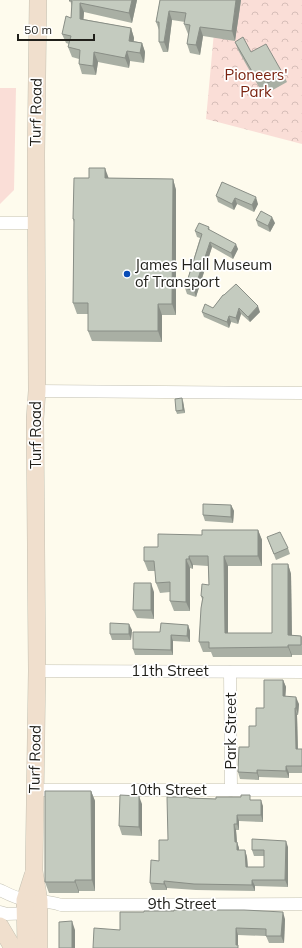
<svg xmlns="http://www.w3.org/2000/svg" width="302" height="948" viewBox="0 0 302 948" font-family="Mulish,sans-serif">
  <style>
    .green { fill: #faded7 }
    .park { fill: url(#park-crowns) }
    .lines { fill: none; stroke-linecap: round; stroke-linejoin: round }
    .minor-casing { stroke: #c3c1b3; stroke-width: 13 }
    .secondary-casing { stroke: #c3c1b3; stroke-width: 18 }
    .minor { stroke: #fff; stroke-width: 12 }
    .secondary { stroke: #f0dfcd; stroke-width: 17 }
    .wall { fill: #a9afa4 }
    .shaded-wall { fill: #898e86 }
    .building { fill: #c4cbbf; stroke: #898e86 }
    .poi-dot { fill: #084cb7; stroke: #fff; stroke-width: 1.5 }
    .labels { text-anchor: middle; stroke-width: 3.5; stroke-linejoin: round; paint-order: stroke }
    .park-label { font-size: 15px; fill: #7a2310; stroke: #fff }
    .street-label { font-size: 15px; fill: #201f1a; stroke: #fff }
    .poi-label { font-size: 15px; fill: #201f1a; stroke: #fff; text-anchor: start }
  </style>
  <defs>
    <pattern id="park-crowns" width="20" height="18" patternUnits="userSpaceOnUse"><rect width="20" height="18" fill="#faded7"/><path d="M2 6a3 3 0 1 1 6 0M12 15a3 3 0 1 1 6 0" fill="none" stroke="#d6beb8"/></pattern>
  </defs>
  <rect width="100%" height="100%" fill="#fefbed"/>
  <path class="green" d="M0 88H16L14 190 0 204Z"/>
  <path class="park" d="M217 0H302V144L206 119Z"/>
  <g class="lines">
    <g class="minor-casing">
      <g id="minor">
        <path d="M0 223H36"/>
        <path d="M37 391 302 393"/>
        <path d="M37 671 302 672"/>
        <path d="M230 672 231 790"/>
        <path d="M35 790H302"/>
        <path d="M0 890C8 894 17 899 27 900 38 901 50 901 61 905L302 904"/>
        <path d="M0 912 7 914 34 913"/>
      </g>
    </g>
    <g class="secondary-casing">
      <g id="secondary">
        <path d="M38 0 36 154 37 391 35 419 37 671 34 871 39 901V948"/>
        <path d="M0 926 13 948"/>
        <path d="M26 948 25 900 33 875"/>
      </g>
    </g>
    <use href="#minor" class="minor"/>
    <use href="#secondary" class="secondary"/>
  </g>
  <g class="wall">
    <path d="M70 0H137L132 23 84 12 83 19 131 28 134 38V41L142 43 145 52 144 63 130 61 129 68 98 62 96 75 82 74 79 64V59L72 57 68 47 69 44 66 43 62 34 71 18 72 7Z"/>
    <path d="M160 0H241L235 41 203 36 200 55 190 53 187 44 189 34H188L184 24 185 22 172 20 168 52H163L159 42V30L156 22Z"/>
    <path d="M235 42 283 74 287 82 271 91 267 85 260 89 238 50Z"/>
    <path d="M109 178 173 179 176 190V315H162V342L92 341 88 331V314H77L73 303 74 222 73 219Z"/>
    <path d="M222 182 258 204 254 212 237 204 234 210 218 202 216 196Z"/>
    <path d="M256 220 275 223 270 232 258 226Z"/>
    <path d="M209 227 210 231 238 249 233 259 212 247 196 297 187 294 185 288 200 238 197 237 195 231Z"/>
    <path d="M223 295 260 312 250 322 241 314 238 324 231 322 229 328 204 317 202 312 213 308Z"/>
    <path d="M183 401 185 413 177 414 176 411Z"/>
    <path d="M231 505 234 511 233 523 205 521 203 515Z"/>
    <path d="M258 530 262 540V566H228V633H272L288 564 291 574 292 635 301 636 302 637V655H292V657H213L211 652H203L199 642 202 599 201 596 209 585 208 566 193 565V569L190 568V611H174L170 601V592L160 593 156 583 155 571H148L144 561 158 547 202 535Z"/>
    <path d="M267 537 288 548 290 554 276 560Z"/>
    <path d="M154 592V619L137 618 133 610Z"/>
    <path d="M188 625 190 631V642L173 641V655H135L133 649 160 632Z"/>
    <path d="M132 630 131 640H112L110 634Z"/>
    <path d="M283 680 286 687 285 696 299 704 298 715H297L298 749H302V773H289V778L259 777V780L240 779 238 772 249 747 256 726 264 708Z"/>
    <path d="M91 791 95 801V891H79V893H49L45 882Z"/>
    <path d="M189 797V798L252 800 263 806V822L239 821V830H236L237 842 239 848V850H245L247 857 248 867H264V856H254L252 850 288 847V887L255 886V891L196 890 167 888V890H152L150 883 168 840Z"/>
    <path d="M142 804V836L122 835 119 826Z"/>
    <path d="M285 919 284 943H269L266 936 238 935V948L120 930Z"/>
  </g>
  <g class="shaded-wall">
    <path d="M132 0H137L132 23 129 13Z"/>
    <path d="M236 0H241L235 41 232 31Z"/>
    <path d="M80 3 84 12 83 28 80 19Z"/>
    <path d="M169 11 172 20 168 52 164 42Z"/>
    <path d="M200 27 203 36 200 55 196 45Z"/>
    <path d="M131 28 134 38 132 50 129 41Z"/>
    <path d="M142 43 145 52 144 63 140 53Z"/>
    <path d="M127 51 130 61 129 68 125 58Z"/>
    <path d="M94 52 98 62 96 75 93 66Z"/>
    <path d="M105 168 109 179 105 178Z"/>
    <path d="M173 179 176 190V315L172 304Z"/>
    <path d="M256 197 258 204 254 212 252 205Z"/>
    <path d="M235 198 237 204 234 210 232 204Z"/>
    <path d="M272 217 275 223 270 232 268 226Z"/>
    <path d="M210 242 212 247 196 297 194 291Z"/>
    <path d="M236 244 238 249 233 259 231 253Z"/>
    <path d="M158 304 162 315V342L158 331Z"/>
    <path d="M258 306 260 312 250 322 248 317Z"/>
    <path d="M239 308 241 314 238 324 236 318Z"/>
    <path d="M229 316 231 322 229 328 227 322Z"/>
    <path d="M182 398 183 401 185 413 183 410Z"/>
    <path d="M231 505 234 511 233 523 231 517Z"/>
    <path d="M258 530 262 540V566L258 556Z"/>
    <path d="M189 556 193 565V569L189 559Z"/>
    <path d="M224 556 228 566V643L225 633Z"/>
    <path d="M186 559 190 568V611L186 602Z"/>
    <path d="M288 564 291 574 292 645 288 635Z"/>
    <path d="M151 583 154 592V619L151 610Z"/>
    <path d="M129 624 132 630 131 640 129 634Z"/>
    <path d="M188 625 190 631V642L187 636Z"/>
    <path d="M171 635 173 641V655L171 650Z"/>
    <path d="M288 645 292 655V657L288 647Z"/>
    <path d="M283 680 286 687 285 703 283 696Z"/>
    <path d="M296 697 299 704 298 715 296 708Z"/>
    <path d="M295 708 297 715 298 756 296 749Z"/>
    <path d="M286 766 289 773V778L286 771Z"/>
    <path d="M257 770 259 777V780L257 773Z"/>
    <path d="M91 791 95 801V891L92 880Z"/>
    <path d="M139 796 142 804V836L139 827Z"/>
    <path d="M261 800 263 806V822L261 815Z"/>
    <path d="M237 815 239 821V830L237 824Z"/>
    <path d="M234 824 236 830 237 843V842L239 848V857L235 842Z"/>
    <path d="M286 841 288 847V887L285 880Z"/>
    <path d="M245 850 247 857 248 873 246 867Z"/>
    <path d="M75 880 79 891V893L75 882Z"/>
    <path d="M252 880 255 886V891L252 885Z"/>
    <path d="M164 881 167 888V890L164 884Z"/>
    <path d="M283 912 285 919 284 943 281 936Z"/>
    <path d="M72 921 75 930V948H72Z"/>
    <path d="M236 928 238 935V948H237L236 945Z"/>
  </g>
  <g class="building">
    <path d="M70 0H132L129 13 80 3V19L131 28 129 41 142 43 140 53 127 51 125 58 94 52 93 66 79 64 80 50 68 47 71 36 62 34 66 16 71 18 72 1H69Z"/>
    <path d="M160 0H236L232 31 200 27 196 45 187 44 190 25 184 24 186 13 169 11 164 42H159V22H156Z"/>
    <path d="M243 37 251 52 266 44 283 74 268 83 264 76 257 80 235 42Z"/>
    <path d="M89 168H105V178L173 179 172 304H158V331H88V303H73L74 219H73L74 178H89Z"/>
    <path d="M222 182 256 197 252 205 235 198 232 204 216 196Z"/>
    <path d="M261 211 272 217 268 226 256 220Z"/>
    <path d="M199 223 209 227 208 229 236 244 231 253 210 242 194 291 185 288 202 234 195 231Z"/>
    <path d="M236 284 258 306 248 317 239 308 236 318 229 316 227 322 202 312 205 304 213 308 223 295H224Z"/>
    <path d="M182 398 183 410 176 411 175 399Z"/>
    <path d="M203 504 231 505V517L203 515Z"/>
    <path d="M202 530H258V556H224L225 633H272V564H288V635L301 636V645H288V647L209 648V642H199L201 608 203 597 201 596 202 584 209 585 208 556H189V559H186V602L170 601V582L156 583 154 561H144V547H158V534L202 535Z"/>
    <path d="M280 532 288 548 274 554 267 537Z"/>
    <path d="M134 583H151V610H133Z"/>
    <path d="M110 623 129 624V634H110Z"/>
    <path d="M161 623 188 625 187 636 171 635V650L133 649V632H160Z"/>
    <path d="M264 680H283V696L296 697V708H295L296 749H302V766H286V771L257 770V773L238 772 239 747H249V726H256V708H264Z"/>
    <path d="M45 791H91L92 880H75V882H45Z"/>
    <path d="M120 795 139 796V827L119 826Z"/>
    <path d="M241 795H250V800H261V815H237V824H234L235 842H237V850H245L246 867H264V850H252V839L286 841 285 880H252V885L194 884 164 881V884L150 883 151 860 159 861V840H168L167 797H189V798L216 799V797H241Z"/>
    <path d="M174 910H244L283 912 281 936H266V929L236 928V945H238V948H93L94 928 120 930V912H144V911H174Z"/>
    <path d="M72 921V948H59V922Z"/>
  </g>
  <circle class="poi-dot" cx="127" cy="274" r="4"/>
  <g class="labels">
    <g class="park-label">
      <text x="256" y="80">Pioneers'<tspan x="256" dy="17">Park</tspan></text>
    </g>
    <g class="street-label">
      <text transform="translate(36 112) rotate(-89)" y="5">Turf Road</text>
      <text transform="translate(36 435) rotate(-90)" y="5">Turf Road</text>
      <text x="170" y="676">11th Street</text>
      <text transform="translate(231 731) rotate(-90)" y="5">Park Street</text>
      <text transform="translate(35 759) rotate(-89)" y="5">Turf Road</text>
      <text x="168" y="795">10th Street</text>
      <text x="182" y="909">9th Street</text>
    </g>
    <g class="poi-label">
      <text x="135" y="270">James Hall Museum<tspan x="135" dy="17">of Transport</tspan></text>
    </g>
  </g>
  <path d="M18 34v6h76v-6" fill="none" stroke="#201f1a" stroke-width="2"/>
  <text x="24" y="34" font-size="12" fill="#201f1a" stroke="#ffffff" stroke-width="3" paint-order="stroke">50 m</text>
</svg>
